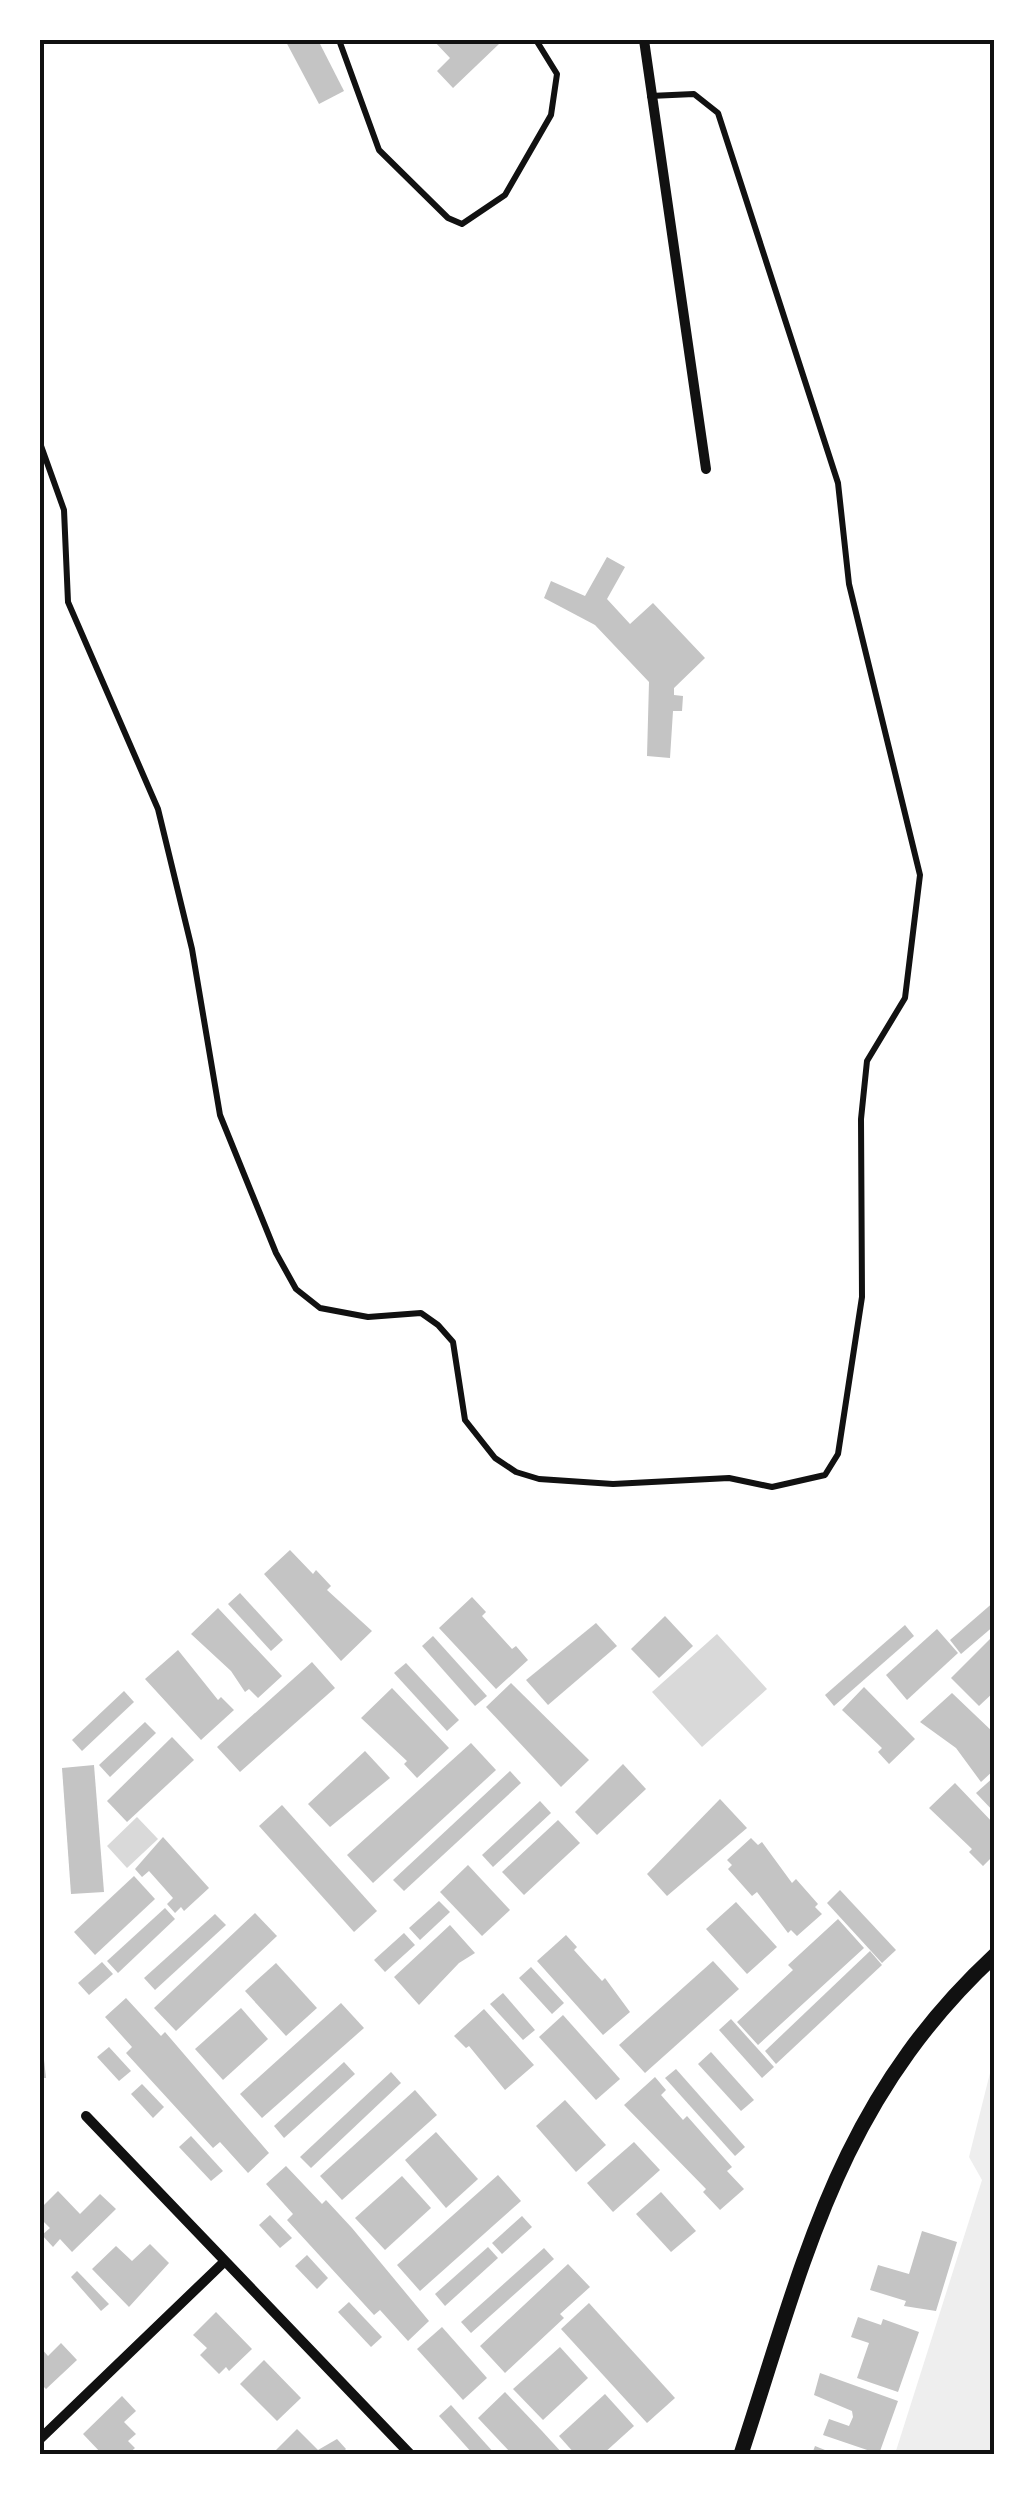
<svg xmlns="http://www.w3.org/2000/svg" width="1035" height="2494" viewBox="0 0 1035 2494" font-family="'Open Sans',sans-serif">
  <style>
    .green { fill: #eee }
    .water { fill: #d9d9d9 }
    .building { fill: #c4c4c4 }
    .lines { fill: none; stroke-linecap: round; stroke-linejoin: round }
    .service { stroke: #111; stroke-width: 6 }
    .minor { stroke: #111; stroke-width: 10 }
    .tertiary { stroke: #111; stroke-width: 15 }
    .neatline { fill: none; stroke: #111; stroke-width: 4 }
  </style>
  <rect width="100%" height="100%" fill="#fff"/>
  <path class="green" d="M995 2053V2454H895L982 2180 969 2157Z"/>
  <g class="water">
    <path d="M717 1634 767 1689 702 1747 652 1692Z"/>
    <path d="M137 1817 158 1839 127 1868 107 1846Z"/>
  </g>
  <g class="building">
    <path d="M285 40H318L344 91 319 104Z"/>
    <path d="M433 40H496L499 44 453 88 437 71 450 58Z"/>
    <path d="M607 557 625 567 607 599 630 624 653 603 705 658 674 688V695L683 696 682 711H673L670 758 647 756 649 682 595 625 544 598 551 581 585 596Z"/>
    <path d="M290 1550 313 1574 316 1570 331 1586 327 1590 372 1631 341 1661 264 1574Z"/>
    <path d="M240 1593 283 1640 271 1651 228 1604Z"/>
    <path d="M472 1597 486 1612 482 1616 512 1649 516 1646 528 1660 496 1689 439 1628Z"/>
    <path d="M995 1601V1625L961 1654 950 1640Z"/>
    <path d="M218 1608 282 1676 258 1698 249 1689 245 1692 231 1671 191 1634Z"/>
    <path d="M665 1616 693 1646 659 1678 631 1649Z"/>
    <path d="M596 1623 617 1646 548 1705 526 1680Z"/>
    <path d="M905 1625 914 1636 834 1706 825 1695Z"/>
    <path d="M937 1629 958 1653 907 1700 886 1675Z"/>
    <path d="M995 1634V1691L979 1706 951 1678Z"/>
    <path d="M433 1636 487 1696 475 1706 422 1646Z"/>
    <path d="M178 1650 218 1700 221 1697 234 1710 201 1740 145 1679Z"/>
    <path d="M312 1662 335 1688 240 1772 217 1747Z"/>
    <path d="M406 1663 459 1720 447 1731 394 1673Z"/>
    <path d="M511 1683 589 1760 561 1787 486 1707Z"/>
    <path d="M864 1687 915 1739 889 1764 878 1752 882 1748 842 1710Z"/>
    <path d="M392 1688 449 1748 417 1778 404 1764 407 1761 361 1718Z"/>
    <path d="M124 1691 134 1702 82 1751 72 1740Z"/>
    <path d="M952 1693 995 1734V1769L981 1782 956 1748 920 1722Z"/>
    <path d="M145 1722 156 1733 110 1777 99 1765Z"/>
    <path d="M172 1737 194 1760 127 1822 107 1801Z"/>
    <path d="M471 1743 496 1770 373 1883 347 1855Z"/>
    <path d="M365 1751 390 1778 330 1827 308 1804Z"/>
    <path d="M623 1764 646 1789 597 1835 575 1812Z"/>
    <path d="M94 1765 104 1892 71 1894 62 1768Z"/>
    <path d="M510 1771 521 1783 404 1891 393 1880Z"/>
    <path d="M995 1776V1813L976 1793Z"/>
    <path d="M955 1783 995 1825V1854L983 1866 969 1852 972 1849 929 1808Z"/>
    <path d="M720 1799 747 1828 667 1896 647 1874Z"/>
    <path d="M540 1801 551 1813 493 1867 482 1855Z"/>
    <path d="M282 1805 377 1911 354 1932 259 1826Z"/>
    <path d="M558 1820 580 1843 524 1895 502 1872Z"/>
    <path d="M163 1837 209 1888 184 1911 181 1907 175 1913 167 1904 173 1898 149 1871 142 1877 135 1869Z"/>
    <path d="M751 1838 758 1845 762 1842 792 1883 796 1879 818 1904 815 1907 822 1914 797 1936 791 1930 788 1933 757 1892 752 1896 728 1869 732 1865 727 1860Z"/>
    <path d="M468 1865 510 1910 482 1936 440 1892Z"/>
    <path d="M134 1876 155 1899 95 1955 74 1932Z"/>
    <path d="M840 1890 896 1950 882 1963 827 1903Z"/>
    <path d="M439 1901 450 1912 420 1940 409 1928Z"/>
    <path d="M736 1902 777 1947 747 1974 706 1929Z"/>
    <path d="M165 1908 175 1919 118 1973 107 1961Z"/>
    <path d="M255 1913 277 1936 176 2031 154 2008Z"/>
    <path d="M215 1914 226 1925 155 1990 144 1978Z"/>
    <path d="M838 1919 864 1948 758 2045 737 2022 793 1970 788 1965Z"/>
    <path d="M450 1925 475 1953 459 1963 419 2005 394 1977Z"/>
    <path d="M404 1933 415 1945 385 1972 374 1960Z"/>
    <path d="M566 1935 577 1947 574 1950 602 1981 605 1978 630 2012 603 2035 537 1961Z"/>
    <path d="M870 1951 882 1965 776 2064 765 2051Z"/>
    <path d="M713 1961 739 1989 645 2073 619 2045Z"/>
    <path d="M102 1962 113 1974 89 1995 78 1983Z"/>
    <path d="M276 1963 317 2008 286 2036 245 1991Z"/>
    <path d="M531 1967 564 2003 552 2014 519 1978Z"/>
    <path d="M503 1993 535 2030 523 2040 490 2004Z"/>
    <path d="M126 1998 161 2036 165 2032 269 2153 248 2173 220 2142 213 2148 126 2053 132 2047 105 2017Z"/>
    <path d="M341 2003 364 2028 262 2118 240 2094Z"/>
    <path d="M241 2008 268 2039 223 2080 195 2049Z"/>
    <path d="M484 2009 534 2065 505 2090 469 2046 466 2048 454 2036Z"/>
    <path d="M563 2015 620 2079 596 2100 539 2037Z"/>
    <path d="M731 2019 774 2067 762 2078 719 2030Z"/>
    <path d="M40 2023 46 2078H40Z"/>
    <path d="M109 2047 131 2071 119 2081 97 2057Z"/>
    <path d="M711 2052 754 2100 741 2111 698 2064Z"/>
    <path d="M344 2062 355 2074 284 2138 274 2126Z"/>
    <path d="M676 2069 745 2147 735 2156 665 2078Z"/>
    <path d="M391 2072 401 2083 311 2168 300 2157Z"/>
    <path d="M655 2077 666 2090 661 2095 683 2120 687 2116 732 2167 727 2171 744 2189 720 2210 703 2192 706 2189 624 2105Z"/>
    <path d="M142 2084 164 2107 153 2118 131 2094Z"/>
    <path d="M415 2090 437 2115 342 2200 320 2176Z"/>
    <path d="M565 2100 606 2145 576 2172 536 2126Z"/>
    <path d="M436 2132 478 2179 446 2208 405 2160Z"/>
    <path d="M191 2136 223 2171 211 2181 179 2147Z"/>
    <path d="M634 2142 660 2170 613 2212 587 2183Z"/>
    <path d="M286 2166 322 2204 326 2200 352 2228 429 2321 408 2341 380 2310 374 2315 287 2220 293 2214 266 2184Z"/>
    <path d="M498 2175 521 2201 420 2291 397 2265Z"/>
    <path d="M402 2176 431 2208 385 2250 355 2218Z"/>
    <path d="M58 2191 80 2214 100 2194 116 2209 72 2252 60 2239 53 2247 42 2235 50 2228 40 2218V2209Z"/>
    <path d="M661 2192 696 2231 671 2252 636 2214Z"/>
    <path d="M270 2215 292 2238 280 2248 259 2225Z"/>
    <path d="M522 2216 532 2227 502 2254 492 2243Z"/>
    <path d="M922 2231 957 2242 936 2311 904 2306 906 2301 870 2290 878 2265 909 2274Z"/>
    <path d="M150 2244 169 2263 129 2307 92 2269 116 2246 132 2261Z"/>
    <path d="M488 2247 498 2258 445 2306 435 2294Z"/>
    <path d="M544 2248 554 2259 471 2333 461 2322Z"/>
    <path d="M307 2255 328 2278 317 2289 295 2266Z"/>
    <path d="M568 2264 590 2287 560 2314 564 2318 505 2373 480 2346Z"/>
    <path d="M77 2271 109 2304 101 2311 71 2277Z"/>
    <path d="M349 2302 382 2337 371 2347 338 2312Z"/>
    <path d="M589 2303 675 2398 647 2423 561 2329Z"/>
    <path d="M216 2312 252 2349 229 2371 226 2367 219 2374 200 2355 207 2348 193 2335Z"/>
    <path d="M858 2317 881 2325 883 2319 919 2332 898 2392 857 2378 869 2343 851 2337Z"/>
    <path d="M442 2327 487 2378 463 2400 417 2349Z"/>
    <path d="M61 2343 77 2360 46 2389 40 2383V2347L48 2356Z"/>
    <path d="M560 2347 588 2378 543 2420 513 2389Z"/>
    <path d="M264 2360 301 2398 277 2421 240 2384Z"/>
    <path d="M820 2373 898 2401 879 2454 823 2435 829 2419 849 2426 853 2417 852 2411 814 2395Z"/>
    <path d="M505 2392 542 2431 563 2454H512L478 2418Z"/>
    <path d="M605 2394 634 2426 603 2454H575L559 2436Z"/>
    <path d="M122 2396 136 2411 124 2422 136 2434 128 2441 135 2448 128 2454H102L83 2434Z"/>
    <path d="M451 2405 495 2454H473L439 2416Z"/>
    <path d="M297 2429 318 2450 337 2439 346 2449 341 2454H278L275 2451Z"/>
    <path d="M815 2446 835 2454H812Z"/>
  </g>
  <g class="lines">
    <g class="service">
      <path d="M339 40 379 150 448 218 462 224 505 195 551 115 557 74 536 40"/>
      <path d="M40 443 64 510 68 602 158 809 192 949 220 1115 276 1253 296 1289 320 1308 368 1317 421 1313 438 1325 453 1342 465 1420 495 1458 516 1472 539 1479 613 1484 729 1478 772 1487 825 1475 838 1454 862 1297 861 1119 867 1061 905 998 920 875 849 584 838 483 718 113 694 94 650 96"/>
    </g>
    <g class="minor">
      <path d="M644 40 706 469"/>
      <path d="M86 2116 410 2454"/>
      <path d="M40 2439 224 2262"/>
    </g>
    <path class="tertiary" d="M741 2454C805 2259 838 2101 995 1955"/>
  </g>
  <rect width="1035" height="2494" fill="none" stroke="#ffffff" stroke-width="85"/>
  <rect x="42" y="42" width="950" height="2410" class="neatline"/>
</svg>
